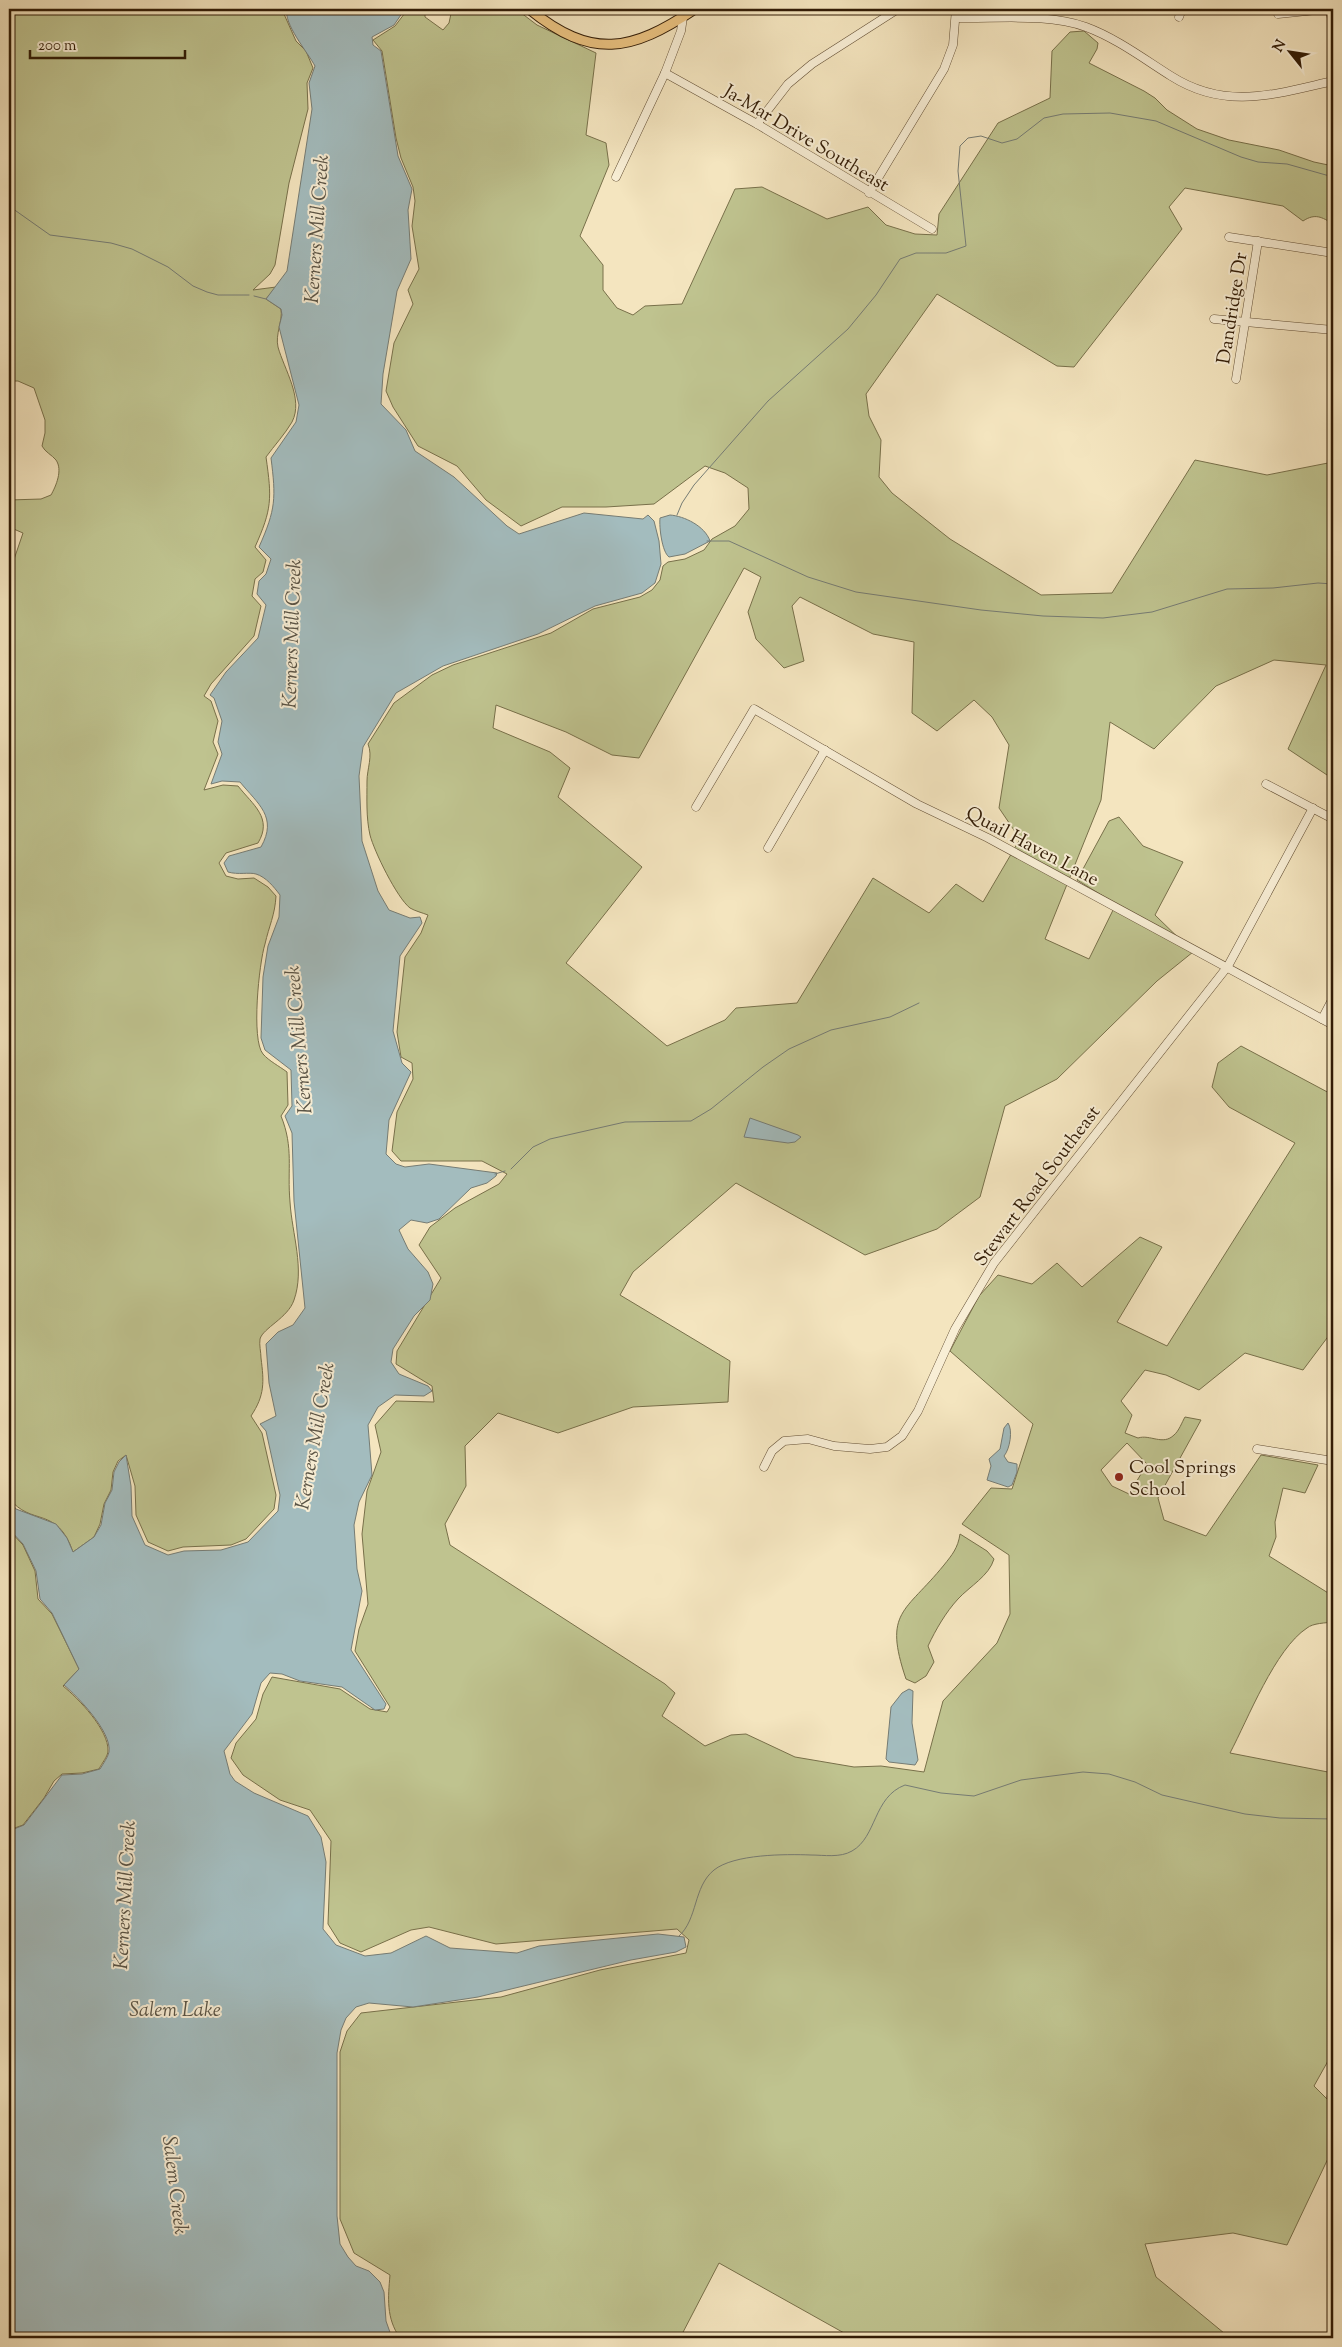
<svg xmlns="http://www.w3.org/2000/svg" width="1342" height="2347" viewBox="0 0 1342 2347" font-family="'Sorts Mill Goudy',serif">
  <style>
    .green { fill: #bfc38f; stroke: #78704a; fill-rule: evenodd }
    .water { fill: #a3bcbe; stroke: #767c74 }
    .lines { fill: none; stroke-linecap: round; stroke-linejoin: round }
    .stream { stroke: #767c74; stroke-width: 1 }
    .minor-casing { stroke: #624e34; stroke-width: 9 }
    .major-casing { stroke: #321c06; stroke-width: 11 }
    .minor { stroke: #f8eed5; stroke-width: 8 }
    .major { stroke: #eac280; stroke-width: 9 }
    .poi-dot { fill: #8f2418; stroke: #f8eed5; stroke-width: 2 }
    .labels { text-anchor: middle; stroke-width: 4; stroke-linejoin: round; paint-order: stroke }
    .street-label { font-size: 19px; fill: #321c06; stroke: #f8eed5 }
    .poi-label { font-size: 19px; fill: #321c06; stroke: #f8eed5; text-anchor: start }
    .water-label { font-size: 20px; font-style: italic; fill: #5a5446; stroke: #f8eed5 }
  </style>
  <rect width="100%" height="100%" fill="#f4e5bf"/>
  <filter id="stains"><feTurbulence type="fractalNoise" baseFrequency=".004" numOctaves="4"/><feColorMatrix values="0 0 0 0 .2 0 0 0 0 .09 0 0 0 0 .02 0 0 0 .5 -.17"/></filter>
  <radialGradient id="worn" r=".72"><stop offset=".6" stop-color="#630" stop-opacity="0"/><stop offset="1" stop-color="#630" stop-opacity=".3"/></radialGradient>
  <g class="green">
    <path d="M9 9H285L284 14 296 41 306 51 313 68 307 83 308 109 289 183 275 265 270 274 253 290 276 287 266 299 281 309C283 321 275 334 278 347 284 369 304 399 292 422 285 434 274 446 266 457 272 499 272 509 255 547L266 560 263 572 255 579 252 596 261 606 254 636 211 684 204 696 211 701 218 721 213 742 218 754 204 790 223 785 238 786C253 805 273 818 258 843L226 853 219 863 226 876 238 879 254 878 268 887 276 896C275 915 269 926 265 944 259 963 251 1040 263 1054 269 1061 279 1066 287 1072L288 1105 281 1116C294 1148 287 1169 290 1202 292 1234 305 1269 294 1300 288 1318 263 1328 260 1339 259 1345 261 1352 261 1358 264 1382 265 1395 251 1416L262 1433 276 1495 274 1509 246 1539 231 1545 183 1547 168 1551 148 1542 136 1515 135 1486 126 1455 118 1461 113 1472 111 1490 104 1504 100 1524 94 1537 73 1552C57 1505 31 1527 9 1498V574L23 533 9 527V500L41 499 51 495C56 486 63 470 56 460 52 455 45 452 42 446L45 433V420L34 388 18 381H9Z"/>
    <path d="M408 9H425V17L443 30 449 23 452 9H516L537 25 596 53 586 135 606 143 609 165 580 236 603 265V290L617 308 633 315 645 306 682 304 735 189 762 187 827 219 868 207 886 225 915 234 937 235 939 214 998 123 1050 98 1052 51 1070 32 1084 31 1098 43 1097 49 1089 63 1144 91 1155 98 1167 110 1197 129 1229 140 1279 150 1314 162 1333 166V224C1322 217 1315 213 1303 221L1283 206 1185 188 1169 207 1182 229 1074 367 1057 366 937 294 866 394 869 416 881 440 879 477 892 493 950 539 1041 595 1112 593 1195 460 1267 475 1333 462V779L1288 749 1326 665 1274 660 1216 686 1154 749 1110 722 1101 800 1045 939 1089 959 1116 904 1077 880 1109 821 1119 817 1143 846 1183 862 1155 915 1193 952 1157 981 1057 1079 1005 1106 980 1197 937 1229 865 1255 736 1183 633 1272 620 1295 730 1361 728 1402 633 1407 558 1433 498 1413 465 1446 466 1486 445 1524 450 1545 665 1684 675 1693 662 1716 705 1746 731 1735 746 1734 795 1757 854 1767 881 1766 924 1772 943 1701 997 1643 1010 1614 1009 1555 962 1524 991 1488 1012 1489 1033 1424 950 1351 979 1296 998 1275 1032 1284 1057 1263 1082 1287 1140 1237 1162 1247 1117 1322 1167 1346 1295 1143 1229 1107 1212 1087 1218 1063 1241 1046 1333 1095V1330L1303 1370 1245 1353 1199 1390 1166 1375 1145 1370 1121 1401 1132 1415 1125 1433 1138 1438C1150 1434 1163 1446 1174 1435 1179 1431 1182 1422 1185 1417L1201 1420 1158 1498 1164 1520 1206 1536 1261 1455 1318 1465 1305 1493 1283 1488 1275 1522 1276 1537 1269 1556 1333 1596V1622C1326 1623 1313 1623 1307 1628 1275 1649 1248 1719 1230 1753L1333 1773V2052L1314 2086 1333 2105V2148L1287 2245 1233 2233 1145 2244 1156 2277 1230 2338H853L719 2263 680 2338H400C386 2318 388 2298 390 2275L354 2253 340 2219V2052L347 2031 361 2013 501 1997 600 1970 686 1953 689 1940 677 1929 496 1944 429 1927 411 1930 361 1952 340 1943 328 1924 331 1841 310 1810 280 1800 243 1775 231 1758 236 1743 256 1719 263 1694 272 1677 340 1689 370 1709 387 1712 390 1707 355 1651 359 1629 368 1604 362 1534 367 1491 381 1452 375 1425 396 1401 434 1402 432 1386 396 1364 397 1351 441 1278 419 1245 430 1227 455 1208 499 1184 507 1174 482 1161H401L392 1151 397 1112 413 1079 412 1063 401 1057 397 1032 405 957 421 933 428 915C423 913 415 911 410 908 397 898 374 851 370 835 366 818 367 798 367 781 367 769 373 756 368 744L394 703 432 675 453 665 551 633 593 609 640 597 652 590 660 580 663 566 668 562 685 559 704 550 712 539 735 526 749 509 748 488 725 473 705 466 654 504 606 507H562L521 526 486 500 457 466 418 446 393 407 386 391 394 343 413 304 408 290 419 269 412 226 415 201 413 187 401 158 396 138 382 51 373 40 395 26ZM744 568 761 577 748 612 756 639 784 668 804 661 792 606 800 597 873 634 914 642 912 713 937 731 974 700 992 717 1009 745 999 808 1020 839 983 902 956 884 929 913 873 878 797 1003 736 1008 725 1020 667 1046 566 963 642 867 558 797 570 768 550 752 493 728 496 705 566 732 612 755 639 758ZM1127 1443 1147 1464 1129 1494 1112 1486 1101 1470Z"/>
    <path d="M9 1530 23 1545 35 1571 38 1599 52 1614 79 1669 63 1686C78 1698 109 1730 108 1751 108 1756 102 1763 99 1769L82 1773 62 1774 54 1781 44 1798 23 1825 9 1830Z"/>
    <path d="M960 1534 987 1551 994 1559C989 1576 970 1586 958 1599 946 1612 936 1629 928 1646L934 1662 926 1676 915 1683 906 1679C883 1611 905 1613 944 1565 952 1555 958 1548 960 1534Z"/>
  </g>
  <g class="water">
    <path d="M287 9H405L394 25 372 37 373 45 381 51 398 156 412 189 408 210 411 259 397 291 394 309 383 374 381 404 406 430 415 451 454 477 507 526 519 534 584 513 643 519 648 515 654 521 659 541 661 564 655 583 642 593 595 606 538 634 443 666 396 693 363 747 359 776 362 841 378 891 389 910 410 918 420 917 422 923 400 956 393 1031 402 1063 411 1072 389 1120 386 1154 396 1164 405 1167 429 1164 497 1173 496 1176 487 1183 471 1188 439 1219 427 1223 411 1220 399 1230 408 1249 428 1272 433 1284 430 1300 414 1316 393 1349 391 1362 399 1374 428 1386 432 1391 424 1396 395 1395 378 1407 368 1425 372 1475 359 1502 354 1525 357 1569 362 1591 351 1650 386 1704 384 1709 375 1710 342 1687 300 1681 282 1674 270 1673 261 1683 252 1714 224 1751 230 1774 235 1781 254 1793 308 1816 321 1837 326 1862 323 1929 336 1945 365 1956 391 1953 426 1936 450 1948 517 1953 539 1946 658 1934 684 1937 686 1947 676 1952 631 1960 478 1997 413 2007 369 2003 356 2007 346 2018 341 2030 337 2053V2216L340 2244 348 2257 356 2266 369 2271 380 2282 384 2292 386 2321 392 2338H9V1831L24 1825 62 1775 82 1774 100 1769C103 1764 108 1757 109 1752 112 1732 78 1697 64 1685L79 1669 52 1613 40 1599 36 1571 23 1544 9 1529V1500L16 1509 56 1524 67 1538 73 1552 94 1537 101 1525 105 1503 112 1490 114 1472 119 1462 126 1455 131 1486 132 1516 145 1545 168 1555 184 1551 221 1550 248 1542 278 1511 280 1495 266 1431 260 1424 276 1416 269 1383 266 1344 278 1332 293 1325 305 1308 294 1201 292 1133 285 1116 292 1106 291 1070 265 1050 261 1038 263 977 268 946 279 917 280 895C274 887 266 877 256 874 249 872 238 875 228 872L224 863 229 856 261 847C278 817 258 804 240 782L222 781 211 784 222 754 218 742 222 721 214 698 210 695 226 672 258 638 266 605 257 594 259 581 266 574 271 559 259 547C276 509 276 498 271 458L296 422 299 405 279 327 282 315 281 309 266 299 287 271 312 109 309 83 315 66C308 53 283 23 287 9Z"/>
    <path d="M670 515C684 516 705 526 710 541L685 554 669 557C662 552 659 527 660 518Z"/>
    <path d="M750 1118 798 1135 801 1137 795 1142 788 1143 744 1137Z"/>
    <path d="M1008 1423C1013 1430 1010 1449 1004 1456L1008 1462 1017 1464V1472L1012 1485 1008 1487 987 1480 991 1466 989 1459 1000 1449 1004 1428Z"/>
    <path d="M909 1689 913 1691 912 1723 918 1760 915 1765 889 1762 886 1759 891 1707 902 1693Z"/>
  </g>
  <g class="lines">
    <g class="stream">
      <path d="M9 206 50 235 111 243 132 249 168 267 193 286 207 292 218 295H249"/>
      <path d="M254 296 266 299"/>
      <path d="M677 515 682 503 694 485 768 401 848 329 876 295 900 259 916 253H946L966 246 958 171 960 146 968 138 981 136 1002 143 1017 139 1044 118 1063 114 1110 113 1156 121 1241 157 1258 162 1287 164 1333 177"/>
      <path d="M707 541H729L808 577 856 592 981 610 1043 616 1103 618 1152 612 1227 589 1273 588 1318 583 1333 584"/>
      <path d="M511 1169 533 1147 550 1139 625 1122 691 1121 711 1109 763 1067 789 1049 831 1030 890 1017 919 1003"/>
      <path d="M495 1174 505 1171"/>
      <path d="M679 1936C698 1919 693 1887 714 1870 734 1854 785 1854 811 1855 824 1855 840 1858 852 1851 877 1837 873 1797 905 1785L941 1793 974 1796 1021 1780 1083 1772 1109 1774 1135 1782 1162 1795 1245 1814 1280 1818 1333 1819"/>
    </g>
    <g class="minor-casing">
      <g id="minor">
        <path d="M1330 9 1333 27"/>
        <path d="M1278 14 1326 9"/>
        <path d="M1179 17 1182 9"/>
        <path d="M957 18C997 19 1048 13 1086 27 1116 38 1144 59 1171 76 1226 111 1275 94 1333 81"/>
        <path d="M665 73 757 124 932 229"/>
        <path d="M757 124 788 84 812 64 898 9"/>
        <path d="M616 177 665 73 681 31 683 17"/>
        <path d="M869 193 944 69 953 45 956 9"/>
        <path d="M1229 237 1333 253"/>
        <path d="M1214 319 1333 330"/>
        <path d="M1236 379 1258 241"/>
        <path d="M1266 784 1333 819"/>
        <path d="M696 807 754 709 917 804 988 838 1333 1025"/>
        <path d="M768 848 825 750"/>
        <path d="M1322 1019 1333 998"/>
        <path d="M1257 1449 1333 1461"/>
        <path d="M764 1467 772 1451 784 1441 808 1439 834 1446 870 1449 887 1447 902 1436 918 1411 955 1329 994 1263 1228 966 1313 808"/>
        <path d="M1331 2097 1333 2098"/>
      </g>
    </g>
    <g class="major-casing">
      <path id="major" d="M529 9C592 60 631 52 695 9"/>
    </g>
    <use href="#minor" class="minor"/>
    <use href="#major" class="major"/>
  </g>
  <circle class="poi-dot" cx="1119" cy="1477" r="5"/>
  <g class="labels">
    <g class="street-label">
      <text transform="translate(807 137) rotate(31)" y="7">Ja-Mar Drive Southeast</text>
      <text transform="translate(1231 308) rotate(-81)" y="7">Dandridge Dr</text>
      <text transform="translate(1033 845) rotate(28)" y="7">Quail Haven Lane</text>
      <text transform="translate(1036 1185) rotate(-53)" y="7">Stewart Road Southeast</text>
    </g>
    <g class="poi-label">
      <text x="1129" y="1473">Cool Springs<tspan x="1129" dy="22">School</tspan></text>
    </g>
    <g class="water-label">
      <text transform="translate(316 229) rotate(-86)" y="7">Kerners Mill Creek</text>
      <text transform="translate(291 634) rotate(-88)" y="7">Kerners Mill Creek</text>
      <text transform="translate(298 1040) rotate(-95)" y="7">Kerners Mill Creek</text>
      <text transform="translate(314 1436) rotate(-80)" y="7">Kerners Mill Creek</text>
      <text transform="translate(124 1895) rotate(-87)" y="7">Kerners Mill Creek</text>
      <text x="175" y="2016">Salem Lake</text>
      <text transform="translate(176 2185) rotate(83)" y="7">Salem Creek</text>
    </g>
  </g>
  <rect width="1342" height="2347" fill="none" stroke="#f4e5bf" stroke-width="30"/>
  <rect x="10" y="10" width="1322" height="2327" fill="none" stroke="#321c06" stroke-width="2.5"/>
  <rect x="15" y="15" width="1312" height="2317" fill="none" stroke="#321c06"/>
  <g transform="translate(1290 52) rotate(300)" stroke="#f8eed5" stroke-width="4" paint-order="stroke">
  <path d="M0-4L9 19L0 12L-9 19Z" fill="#321c06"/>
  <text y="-8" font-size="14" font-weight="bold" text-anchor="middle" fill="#321c06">N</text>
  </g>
  <path d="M30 50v8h155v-8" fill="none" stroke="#321c06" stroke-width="2.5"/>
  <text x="38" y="50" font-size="15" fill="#321c06" stroke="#f8eed5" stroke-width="4" paint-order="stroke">200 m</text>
  <rect width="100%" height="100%" filter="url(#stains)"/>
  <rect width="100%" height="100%" fill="url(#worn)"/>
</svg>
